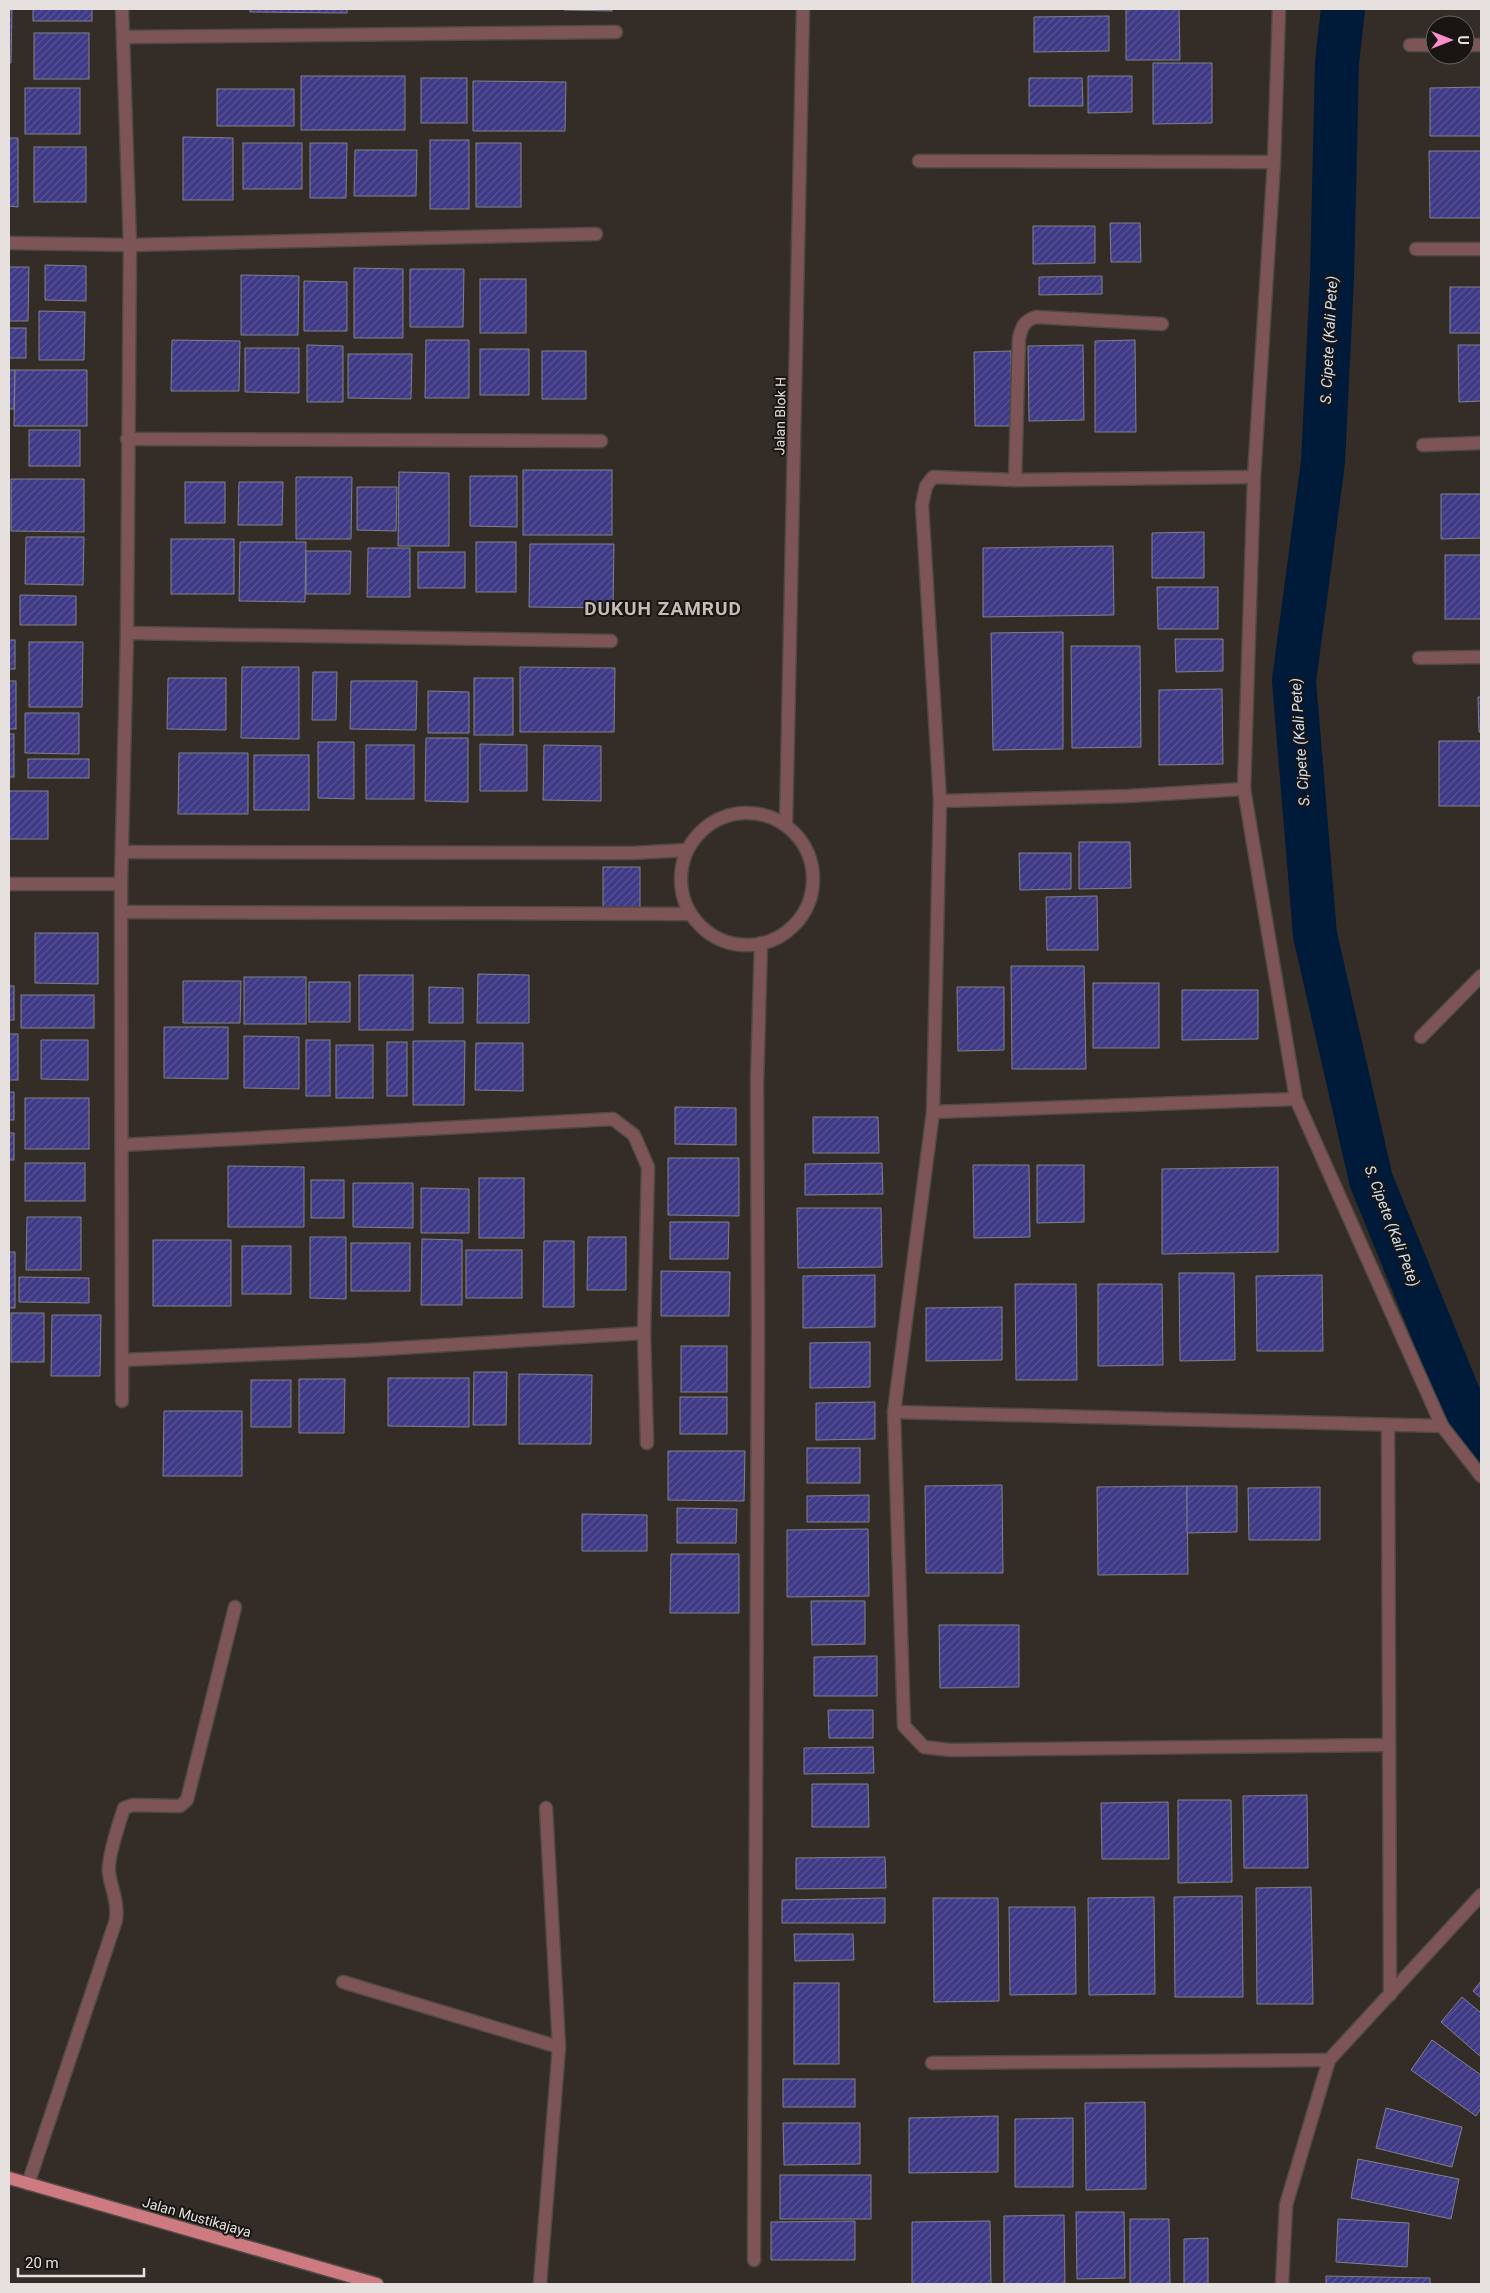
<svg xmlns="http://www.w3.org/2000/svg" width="1490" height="2293" viewBox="0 0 1490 2293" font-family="Roboto,sans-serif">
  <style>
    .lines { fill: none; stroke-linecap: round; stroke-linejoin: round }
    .canal { stroke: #001a3a; stroke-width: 44 }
    .building { fill: url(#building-hatch); stroke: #80818a }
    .minor-casing { stroke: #504944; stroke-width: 15 }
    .major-casing { stroke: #504944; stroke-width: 15 }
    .minor { stroke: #7e5557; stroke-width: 12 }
    .major { stroke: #cd7a80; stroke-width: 12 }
    .labels { text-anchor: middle; stroke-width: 4; stroke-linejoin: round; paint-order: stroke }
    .street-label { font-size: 14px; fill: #e6e1de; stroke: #181513 }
    .water-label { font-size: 15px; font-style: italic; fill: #d0e0f2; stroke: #181513 }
    .district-label { font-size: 19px; font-weight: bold; letter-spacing: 1px; fill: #c5bcb6; stroke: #181513 }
  </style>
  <defs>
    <pattern id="building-hatch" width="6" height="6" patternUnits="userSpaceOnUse" patternTransform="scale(1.25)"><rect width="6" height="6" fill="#3f3a85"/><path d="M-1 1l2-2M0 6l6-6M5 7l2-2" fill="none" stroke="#5b5696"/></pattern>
  </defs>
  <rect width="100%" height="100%" fill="#332c27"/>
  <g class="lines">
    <path class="canal" d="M1343 9 1337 62 1332 278 1323 462 1294 681 1315 935 1371 1180 1481 1450"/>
  </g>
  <g class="building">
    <path d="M9 9H12L11 63H9Z"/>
    <rect x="33" y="9" width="59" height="12"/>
    <path d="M250 9H347V13L250 12Z"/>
    <path d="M564 9H612V11L564 10Z"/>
    <path d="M1126 9H1179L1180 60H1126Z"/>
    <path d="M1109 16V51L1034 52V17Z"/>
    <rect x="34" y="33" width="55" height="46"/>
    <path d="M1153 63H1212V123L1153 124Z"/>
    <rect x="301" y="76" width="104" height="54"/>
    <path d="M1088 76H1132V112L1088 113Z"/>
    <rect x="421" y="78" width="46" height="45"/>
    <path d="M1029 78H1082L1083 106H1029Z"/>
    <path d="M473 81 566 82 565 131H473Z"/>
    <path d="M1481 87V136H1430V88Z"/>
    <rect x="25" y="88" width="55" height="46"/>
    <rect x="217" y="89" width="77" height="37"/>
    <path d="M183 137 233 138V200H183Z"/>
    <path d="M9 138H18V207L9 206Z"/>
    <rect x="430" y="140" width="39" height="69"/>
    <rect x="243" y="143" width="59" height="46"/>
    <path d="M310 143H347L346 198H310Z"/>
    <rect x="476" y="143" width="45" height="64"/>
    <rect x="34" y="147" width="52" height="55"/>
    <path d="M355 150H417L416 196H354Z"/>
    <path d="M1429 151H1481V218H1430Z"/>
    <path d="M1110 223H1140L1141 262H1111Z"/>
    <path d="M1033 226H1095V263L1033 264Z"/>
    <path d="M45 265 86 266V301L45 300Z"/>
    <path d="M9 267H29L28 321H9Z"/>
    <path d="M354 268 403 269V338H354Z"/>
    <path d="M410 269H464L463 327H410Z"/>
    <path d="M241 275 299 276 298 335H241Z"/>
    <path d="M1102 276V294L1039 295V277Z"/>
    <rect x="480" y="279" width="46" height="54"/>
    <path d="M304 281 347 282V331H304Z"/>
    <rect x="1450" y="287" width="31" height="46"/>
    <path d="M39 311 85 312 84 360H39Z"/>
    <rect x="9" y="328" width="17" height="30"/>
    <path d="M172 340 240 341 239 391H171Z"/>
    <path d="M426 340H469V398H425Z"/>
    <path d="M1135 340 1136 432H1095V341Z"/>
    <path d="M307 345 343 346V402H307Z"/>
    <path d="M1083 345 1084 420 1029 421 1028 346Z"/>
    <path d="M1458 345H1481V401L1459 402Z"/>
    <path d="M245 348H299V393L245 392Z"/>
    <rect x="480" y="349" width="49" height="46"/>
    <rect x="542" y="351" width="44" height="48"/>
    <path d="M1011 351 1012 426H975L974 352Z"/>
    <path d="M348 354H412L411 399 348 398Z"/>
    <path d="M9 370H15L14 409H9Z"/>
    <path d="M15 370H87V426H14Z"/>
    <rect x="29" y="430" width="51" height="36"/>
    <rect x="523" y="470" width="89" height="65"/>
    <path d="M399 472 449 473V546H398Z"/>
    <path d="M470 476H517V527L470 526Z"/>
    <path d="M296 477H352L351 539H296Z"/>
    <path d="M11 479H84V532L11 531Z"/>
    <rect x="185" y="482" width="40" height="41"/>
    <path d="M239 482H283L282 525H238Z"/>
    <path d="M357 487H397L396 531 357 530Z"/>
    <path d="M1441 494H1481V538L1441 539Z"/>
    <path d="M1204 532V578H1152V533Z"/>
    <path d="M26 537H84L83 585 25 584Z"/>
    <rect x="171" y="539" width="63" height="55"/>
    <path d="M240 542H306L305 602 239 601Z"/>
    <rect x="476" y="542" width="40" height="50"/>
    <path d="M530 544H614L613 608 529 607Z"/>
    <path d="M1113 546 1114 615 983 617V548Z"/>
    <path d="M368 548H410V597H367Z"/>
    <path d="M306 551H351L350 594H306Z"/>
    <rect x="418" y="552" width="47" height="36"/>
    <rect x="1445" y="555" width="36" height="64"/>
    <path d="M1157 587H1218V629H1158Z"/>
    <path d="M20 595 76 596V625H20Z"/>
    <path d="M1063 632V749L993 750 991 633Z"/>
    <path d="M1175 639H1223V671L1176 672Z"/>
    <rect x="9" y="640" width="6" height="29"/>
    <path d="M29 642H83L82 707H29Z"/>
    <path d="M1071 646H1140L1141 747 1072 748Z"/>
    <path d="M242 667H299V739L241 738Z"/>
    <path d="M520 667 615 668 614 732H520Z"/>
    <path d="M313 672H337L336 720H312Z"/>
    <path d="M168 678H226V730L167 729Z"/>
    <rect x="474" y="678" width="39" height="57"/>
    <rect x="9" y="681" width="7" height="48"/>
    <path d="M351 681H417L416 730 350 729Z"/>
    <path d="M1222 689 1223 764 1159 765V690Z"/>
    <path d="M428 691 469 692V733H428Z"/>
    <path d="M1478 697H1481V732H1479Z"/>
    <path d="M25 713H79V754L25 753Z"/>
    <rect x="9" y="734" width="5" height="43"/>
    <path d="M426 738H468V802L425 801Z"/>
    <rect x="1439" y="741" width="42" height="65"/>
    <path d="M318 742H354V799L318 798Z"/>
    <path d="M480 744 527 745V791H480Z"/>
    <rect x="366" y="745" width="48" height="54"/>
    <path d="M544 745 601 746V801L543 800Z"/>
    <path d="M179 753H248V814H178Z"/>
    <rect x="254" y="755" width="55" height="55"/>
    <rect x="28" y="759" width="61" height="19"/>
    <rect x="9" y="791" width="39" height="48"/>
    <path d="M1079 842H1130L1131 888 1079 889Z"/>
    <path d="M1019 853H1071V889L1020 890Z"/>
    <rect x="603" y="867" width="37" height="42"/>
    <path d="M1097 896 1098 950H1047L1046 897Z"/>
    <path d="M35 933H98V984L35 983Z"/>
    <path d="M1011 966H1084L1086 1069H1012Z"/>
    <path d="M478 974 529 975V1023H477Z"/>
    <rect x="359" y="975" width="54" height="55"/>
    <rect x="244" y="977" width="62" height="47"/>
    <path d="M183 981H241L240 1023H183Z"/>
    <rect x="309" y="982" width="41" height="40"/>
    <rect x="1093" y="983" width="66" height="65"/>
    <rect x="9" y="986" width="5" height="34"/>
    <path d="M429 987 463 988V1023H429Z"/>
    <path d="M957 987H1004V1050L958 1051Z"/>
    <path d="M1182 990H1258V1039L1182 1040Z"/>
    <rect x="21" y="995" width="73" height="33"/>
    <path d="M164 1027H228V1079L164 1078Z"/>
    <rect x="9" y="1034" width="9" height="46"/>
    <path d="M244 1036 299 1037V1089L244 1088Z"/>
    <path d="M41 1040H88V1080L41 1079Z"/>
    <rect x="306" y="1040" width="24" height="56"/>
    <path d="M413 1041H465L464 1105H413Z"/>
    <rect x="387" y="1042" width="20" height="54"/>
    <path d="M476 1043H523V1091L475 1090Z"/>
    <rect x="336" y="1045" width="37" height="53"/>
    <rect x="9" y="1092" width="5" height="28"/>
    <rect x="25" y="1098" width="64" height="51"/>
    <path d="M675 1107 736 1108V1145L675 1144Z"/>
    <path d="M813 1117H878L879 1153H813Z"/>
    <rect x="9" y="1133" width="5" height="27"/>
    <path d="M668 1158H739V1216L668 1215Z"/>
    <rect x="25" y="1163" width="60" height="38"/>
    <path d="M882 1163 883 1194 805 1195V1164Z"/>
    <path d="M973 1165H1029L1030 1237 974 1238Z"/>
    <path d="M1037 1165H1084V1222L1037 1223Z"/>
    <path d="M228 1166 304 1167V1227H228Z"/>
    <path d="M1278 1167V1252L1162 1254V1169Z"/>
    <rect x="479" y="1178" width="45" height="60"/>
    <rect x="311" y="1180" width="33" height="38"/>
    <path d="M353 1183H413V1228L353 1227Z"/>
    <path d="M421 1188 469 1189V1233H421Z"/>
    <path d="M797 1208H881L882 1267 798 1268Z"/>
    <path d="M27 1217H81V1270H26Z"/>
    <path d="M670 1222H729L728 1259H670Z"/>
    <path d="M310 1237H346V1299L310 1298Z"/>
    <path d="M588 1237H626V1290H587Z"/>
    <path d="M422 1239 462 1240V1305H421Z"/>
    <rect x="153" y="1240" width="78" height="66"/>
    <path d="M544 1241H574V1307H543Z"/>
    <rect x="351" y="1243" width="59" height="48"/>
    <rect x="242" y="1246" width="49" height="48"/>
    <rect x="466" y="1250" width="56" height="48"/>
    <rect x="9" y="1252" width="6" height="56"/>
    <path d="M661 1271 730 1272 729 1316H661Z"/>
    <path d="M1179 1273H1234L1235 1360 1180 1361Z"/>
    <path d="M875 1275V1327L803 1328V1276Z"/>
    <path d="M1322 1275 1323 1351H1257L1256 1276Z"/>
    <path d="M19 1277 89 1278V1303L19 1302Z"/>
    <path d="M1015 1284H1076L1077 1380H1016Z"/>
    <path d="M1098 1284H1162L1163 1365 1098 1366Z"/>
    <path d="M1002 1307V1360L926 1361V1308Z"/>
    <rect x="11" y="1313" width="33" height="49"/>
    <path d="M52 1315H101L100 1376H51Z"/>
    <path d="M870 1342V1387L810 1388V1343Z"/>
    <rect x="681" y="1346" width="46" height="46"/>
    <path d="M474 1372H507L506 1425H473Z"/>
    <path d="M519 1374 592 1375 591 1444H519Z"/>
    <path d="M388 1378H469V1427L388 1426Z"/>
    <path d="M299 1379H345L344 1433H299Z"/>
    <rect x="251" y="1380" width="40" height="47"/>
    <rect x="680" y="1397" width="47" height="37"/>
    <path d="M875 1402V1439L816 1440V1403Z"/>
    <path d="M164 1411H242V1476H163Z"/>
    <rect x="807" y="1448" width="53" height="35"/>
    <path d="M668 1451H745L744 1501 668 1500Z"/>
    <path d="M1002 1485 1003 1573H926L925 1486Z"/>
    <path d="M1187 1486 1188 1574 1098 1575 1097 1487Z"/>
    <path d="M1187 1486H1237V1532L1187 1533Z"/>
    <path d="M1320 1487V1540H1249L1248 1488Z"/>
    <path d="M869 1495V1522H807V1496Z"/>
    <path d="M677 1508 737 1509 736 1543H677Z"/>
    <path d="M582 1514 647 1515V1551H582Z"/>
    <path d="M868 1529 869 1596 787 1597V1530Z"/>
    <path d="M671 1554H739V1613H670Z"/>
    <path d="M811 1601H865V1644L812 1645Z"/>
    <path d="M939 1625H1019V1687L940 1688Z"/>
    <path d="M877 1656V1696H814V1657Z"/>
    <path d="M828 1710H873V1738H829Z"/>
    <path d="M873 1747 874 1773 804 1774V1748Z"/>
    <path d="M812 1784H868L869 1827H812Z"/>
    <path d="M1307 1795 1308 1868H1244L1243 1796Z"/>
    <path d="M1178 1800H1231L1232 1882 1178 1883Z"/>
    <path d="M1168 1802 1169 1859H1102L1101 1803Z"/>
    <path d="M885 1857 886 1888 796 1889V1858Z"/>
    <path d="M1311 1887 1313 2004H1257L1256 1888Z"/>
    <path d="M1242 1896 1243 1997H1175L1174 1897Z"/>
    <path d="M1154 1897 1155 1994 1089 1995 1088 1898Z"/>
    <path d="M885 1898V1923H782V1900Z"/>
    <path d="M933 1898H998L999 2001 934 2002Z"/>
    <path d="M1009 1907H1075L1076 1994 1010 1995Z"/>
    <path d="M794 1934H853L854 1960 795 1961Z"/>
    <path d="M1481 1981V1998L1473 1991Z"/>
    <rect x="794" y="1983" width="45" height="81"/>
    <path d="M1462 1997 1481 2013V2057L1441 2022Z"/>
    <path d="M1432 2040 1481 2075V2108L1476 2116 1411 2070Z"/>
    <rect x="783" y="2079" width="72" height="28"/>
    <path d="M1145 2102 1146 2189 1086 2190 1085 2103Z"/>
    <path d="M1386 2108 1462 2127 1452 2167 1376 2148Z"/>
    <path d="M998 2116V2172L909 2173V2118Z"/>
    <path d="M1073 2118V2187H1015V2119Z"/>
    <path d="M783 2123H860V2164L784 2165Z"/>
    <path d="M1358 2159 1459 2179 1451 2219 1351 2198Z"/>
    <rect x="780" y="2175" width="91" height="44"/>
    <path d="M1076 2212H1124L1125 2278 1077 2279Z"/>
    <path d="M1064 2215 1065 2284H1004V2216Z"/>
    <path d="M1130 2219H1169L1170 2284H1130Z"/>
    <path d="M1338 2219 1409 2223 1407 2267 1336 2262Z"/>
    <path d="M855 2221V2260H771V2222Z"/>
    <path d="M990 2221 991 2284H912V2222Z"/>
    <path d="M1208 2238V2284H1184V2239Z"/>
    <path d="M1326 2276 1430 2278V2284H1326Z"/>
  </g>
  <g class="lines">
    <g class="minor-casing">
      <g id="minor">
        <path d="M1279 9 1274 162 1254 477 1244 789 1296 1099 1442 1426 1481 1476"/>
        <path d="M123 37 616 32"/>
        <path d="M1410 45H1435"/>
        <path d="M1465 45H1481"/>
        <path d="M919 161 1274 162"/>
        <path d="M9 243 130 245 596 234"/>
        <path d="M1416 249H1481"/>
        <path d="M127 439 601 441"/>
        <path d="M1423 445 1481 443"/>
        <path d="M1254 477 1015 480 933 477 926 486 922 505 940 801 933 1112 894 1412 904 1726 924 1747 950 1750 1389 1745"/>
        <path d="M1015 480 1019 338C1022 326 1024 321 1036 317L1162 324"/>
        <path d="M127 633 611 641"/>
        <path d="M1419 658 1481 657"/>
        <path d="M940 801 1128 796 1244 789"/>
        <circle cx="747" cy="879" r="66"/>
        <path d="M786 825 803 9"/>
        <path d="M122 852 632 853 687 850"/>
        <path d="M9 884H121"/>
        <path d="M121 912 691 914"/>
        <path d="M1421 1037 1481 976"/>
        <path d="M933 1112 1296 1099"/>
        <path d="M122 1145 613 1119 634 1135 648 1167 644 1333 647 1443"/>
        <path d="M123 1360 366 1350 644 1333"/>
        <path d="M122 1401 121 884 127 633 130 245 122 9"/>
        <path d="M894 1412 1442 1426"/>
        <path d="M1388 1426 1390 1995"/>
        <path d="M343 1982 559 2047"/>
        <path d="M932 2063 1329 2060"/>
        <path d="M28 2184 116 1920C118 1901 112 1891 109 1873 107 1859 119 1823 124 1808L133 1805 180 1806 187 1800 235 1607"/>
        <path d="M754 2260 758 1326 757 1082 761 943"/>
        <path d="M540 2284 559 2047 546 1808"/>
        <path d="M1282 2284 1286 2205 1329 2060 1481 1895"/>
      </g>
    </g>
    <g class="major-casing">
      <path id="major" d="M9 2178 377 2284"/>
    </g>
    <use href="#minor" class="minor"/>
    <use href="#major" class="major"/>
  </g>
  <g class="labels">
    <g class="street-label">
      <text transform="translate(780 416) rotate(-89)" y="5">Jalan Blok H</text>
      <text transform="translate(197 2217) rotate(16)" y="5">Jalan Mustikajaya</text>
    </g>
    <g class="water-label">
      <text transform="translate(1329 340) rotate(-87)" y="5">S. Cipete (Kali Pete)</text>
      <text transform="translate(1300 742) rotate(-94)" y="5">S. Cipete (Kali Pete)</text>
      <text transform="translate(1392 1226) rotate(69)" y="5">S. Cipete (Kali Pete)</text>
    </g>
    <g class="district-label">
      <text x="663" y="615">DUKUH ZAMRUD</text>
    </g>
  </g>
  <rect width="1490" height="2293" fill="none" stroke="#e6e1de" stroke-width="20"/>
  <g transform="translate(1450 40) rotate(90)"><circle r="24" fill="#181513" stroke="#6a6764"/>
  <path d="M0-4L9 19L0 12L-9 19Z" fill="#f98fca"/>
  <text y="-8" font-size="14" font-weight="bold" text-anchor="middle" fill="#e6e1de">U</text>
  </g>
  <path d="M18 2268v8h126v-8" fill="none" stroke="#e6e1de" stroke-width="2.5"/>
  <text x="25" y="2268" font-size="15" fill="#e6e1de" stroke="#181513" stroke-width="4" paint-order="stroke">20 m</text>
</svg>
